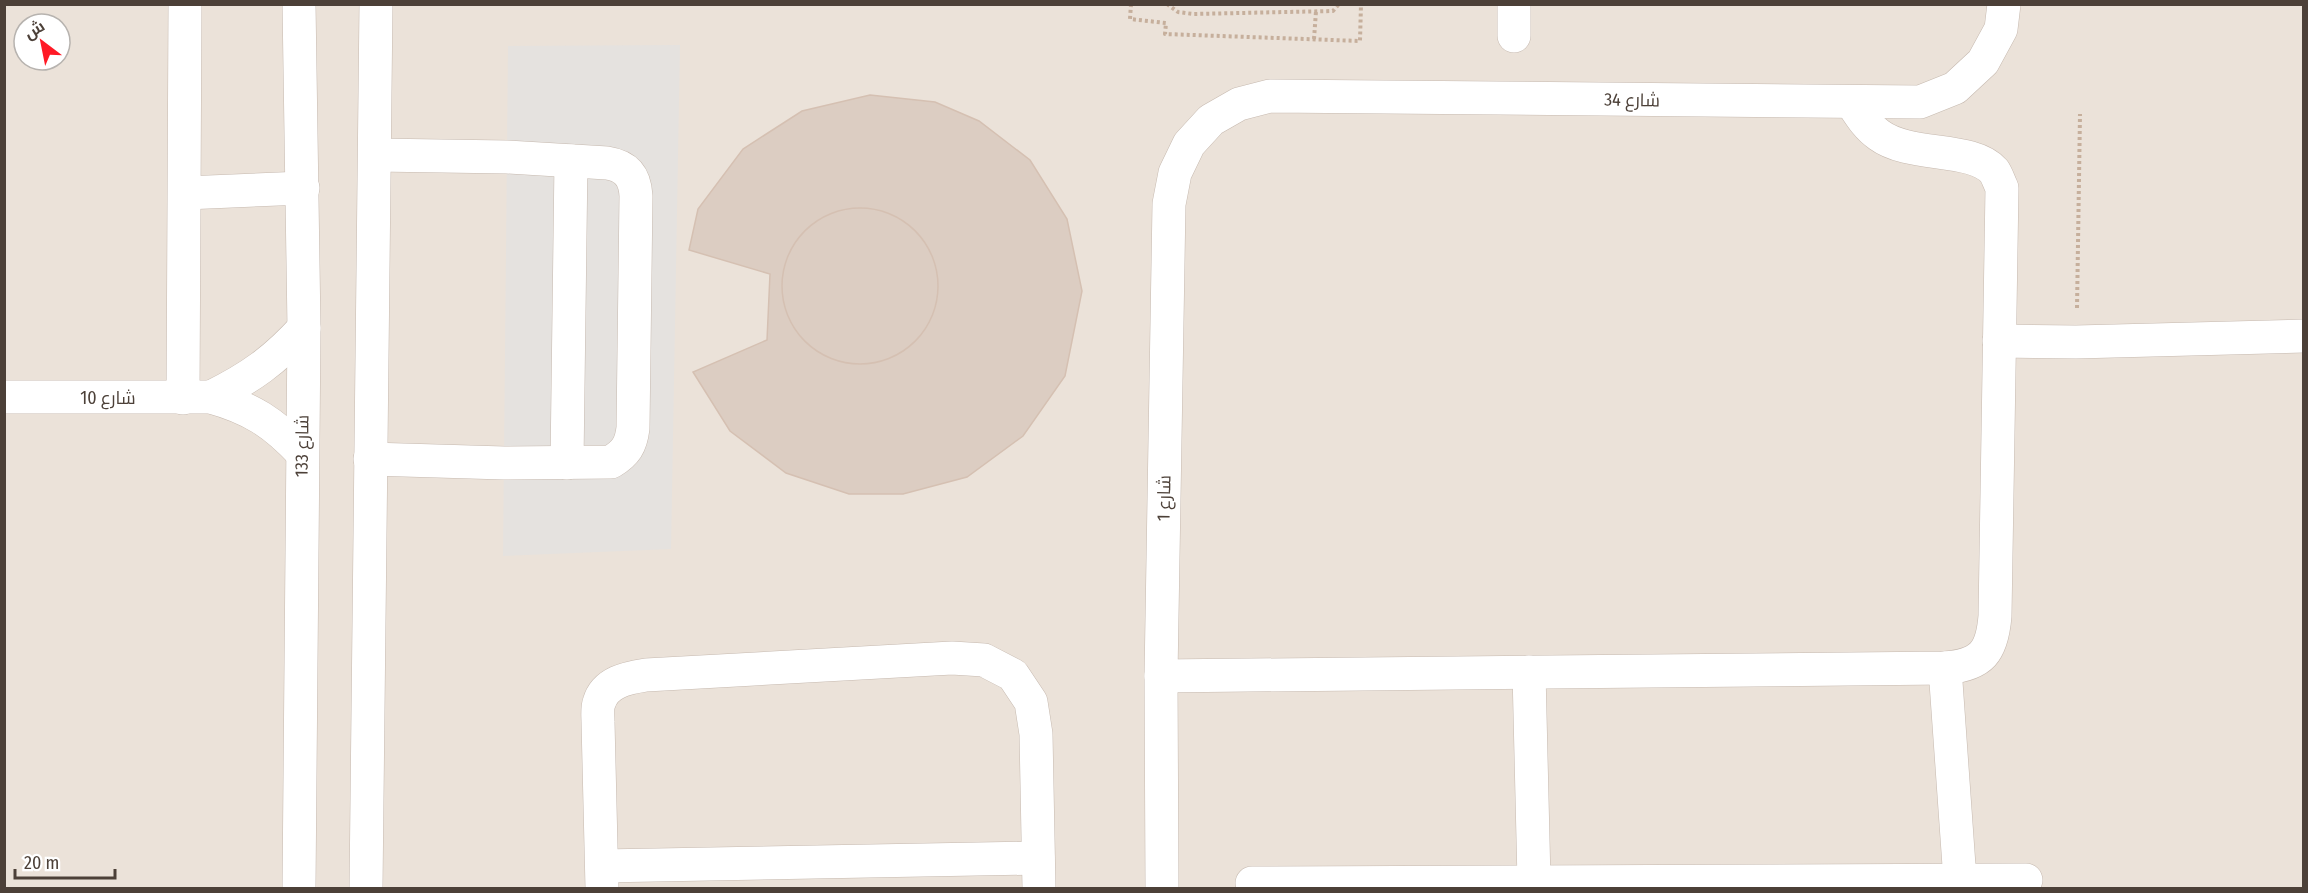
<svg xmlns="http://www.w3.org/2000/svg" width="2308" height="893" viewBox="0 0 2308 893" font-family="'Fira Sans Condensed',Cairo,sans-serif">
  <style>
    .residential { fill: #ebe2d9; fill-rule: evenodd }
    .parking { fill: #e5e2df }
    .building { fill: #dccdc2; stroke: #d5c0b2; stroke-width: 1.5 }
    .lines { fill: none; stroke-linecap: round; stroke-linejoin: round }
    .minor-casing { stroke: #c6b9af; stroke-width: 34 }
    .path { stroke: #c6af9c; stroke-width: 4; stroke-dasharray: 3 3; stroke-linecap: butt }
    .minor { stroke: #fff; stroke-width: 33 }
    .labels { text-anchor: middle; stroke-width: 4.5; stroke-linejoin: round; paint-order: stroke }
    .street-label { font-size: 18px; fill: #4c4038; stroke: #fff }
  </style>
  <rect width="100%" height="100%" fill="#f7f1eb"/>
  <path class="residential" d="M5 5H2303V888H5ZM24 24H60V60H24Z"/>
  <path class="parking" d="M680 45 671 549 503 556 508 46Z"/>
  <g class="building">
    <path d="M870 95 935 102 979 121 1030 160 1067 219 1082 291 1065 376 1023 436 967 477 903 494H849L786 473 730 431 693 372 767 340 770 274 689 250 698 209 743 149 802 111Z"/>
    <circle cx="860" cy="286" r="78"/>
  </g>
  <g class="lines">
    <g class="minor-casing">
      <g id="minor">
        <path d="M299 4 304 328 299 888"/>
        <path d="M1514 4V36"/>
        <path d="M185 193 303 188"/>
        <path d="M1999 341 2076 342 2304 336"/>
        <path d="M4 397H211C251 408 274 423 302 453"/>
        <path d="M211 397C250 378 275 360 304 328"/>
        <path d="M183 398 185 4"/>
        <path d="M370 459 504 463 611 462C626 453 631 445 633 428L636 196C635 176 626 166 607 163L507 157 376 155"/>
        <path d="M567 463 571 161"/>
        <path d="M1945 668 1960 880"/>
        <path d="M1529 672 1534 881"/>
        <path d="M1161 676 1945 668C1982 665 1992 652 1995 616L2002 188C1999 182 1997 175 1994 171 1972 146 1910 158 1879 135 1867 127 1860 115 1852 103"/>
        <path d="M602 866 1038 858"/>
        <path d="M1252 883 2026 880"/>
        <path d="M366 888 376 4"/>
        <path d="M602 888 598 722C598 717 597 708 599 703 605 682 627 678 646 675L952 658 984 660 1013 675 1031 702 1036 734 1039 888"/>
        <path d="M1162 888 1161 676 1169 204 1175 173 1189 144 1211 120 1239 104 1270 96 1920 102 1955 88 1983 62 2001 29 2004 4"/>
      </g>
    </g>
    <g class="path">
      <path d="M1131 4 1130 19 1166 23 1165 34 1360 41 1361 4"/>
      <path d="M1167 4 1178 12 1193 14 1333 11 1339 4"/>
      <path d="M1314 39 1316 11"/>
      <path d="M2077 308 2080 114"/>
    </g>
    <use href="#minor" class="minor"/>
  </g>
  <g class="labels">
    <g class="street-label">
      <text transform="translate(1632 100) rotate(1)" y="6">شارع 34</text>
      <text x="108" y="404">شارع 10</text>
      <text transform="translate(302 446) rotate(-89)" y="6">شارع 133</text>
      <text transform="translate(1164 498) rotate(-89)" y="6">شارع 1</text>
    </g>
  </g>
  <rect width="2308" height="893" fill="none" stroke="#4c4038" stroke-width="12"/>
  <g transform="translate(42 42) rotate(328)"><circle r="28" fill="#ffffff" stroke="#b7b3af" stroke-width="1.5"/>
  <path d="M0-4.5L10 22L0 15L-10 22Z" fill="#ff1a26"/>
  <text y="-9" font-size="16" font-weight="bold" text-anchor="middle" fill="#4c4038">ش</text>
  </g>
  <path d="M15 869v9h100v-9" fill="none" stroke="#4c4038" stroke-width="3"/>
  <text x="24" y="869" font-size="18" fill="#4c4038" stroke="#ffffff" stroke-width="4.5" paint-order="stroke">20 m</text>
</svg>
